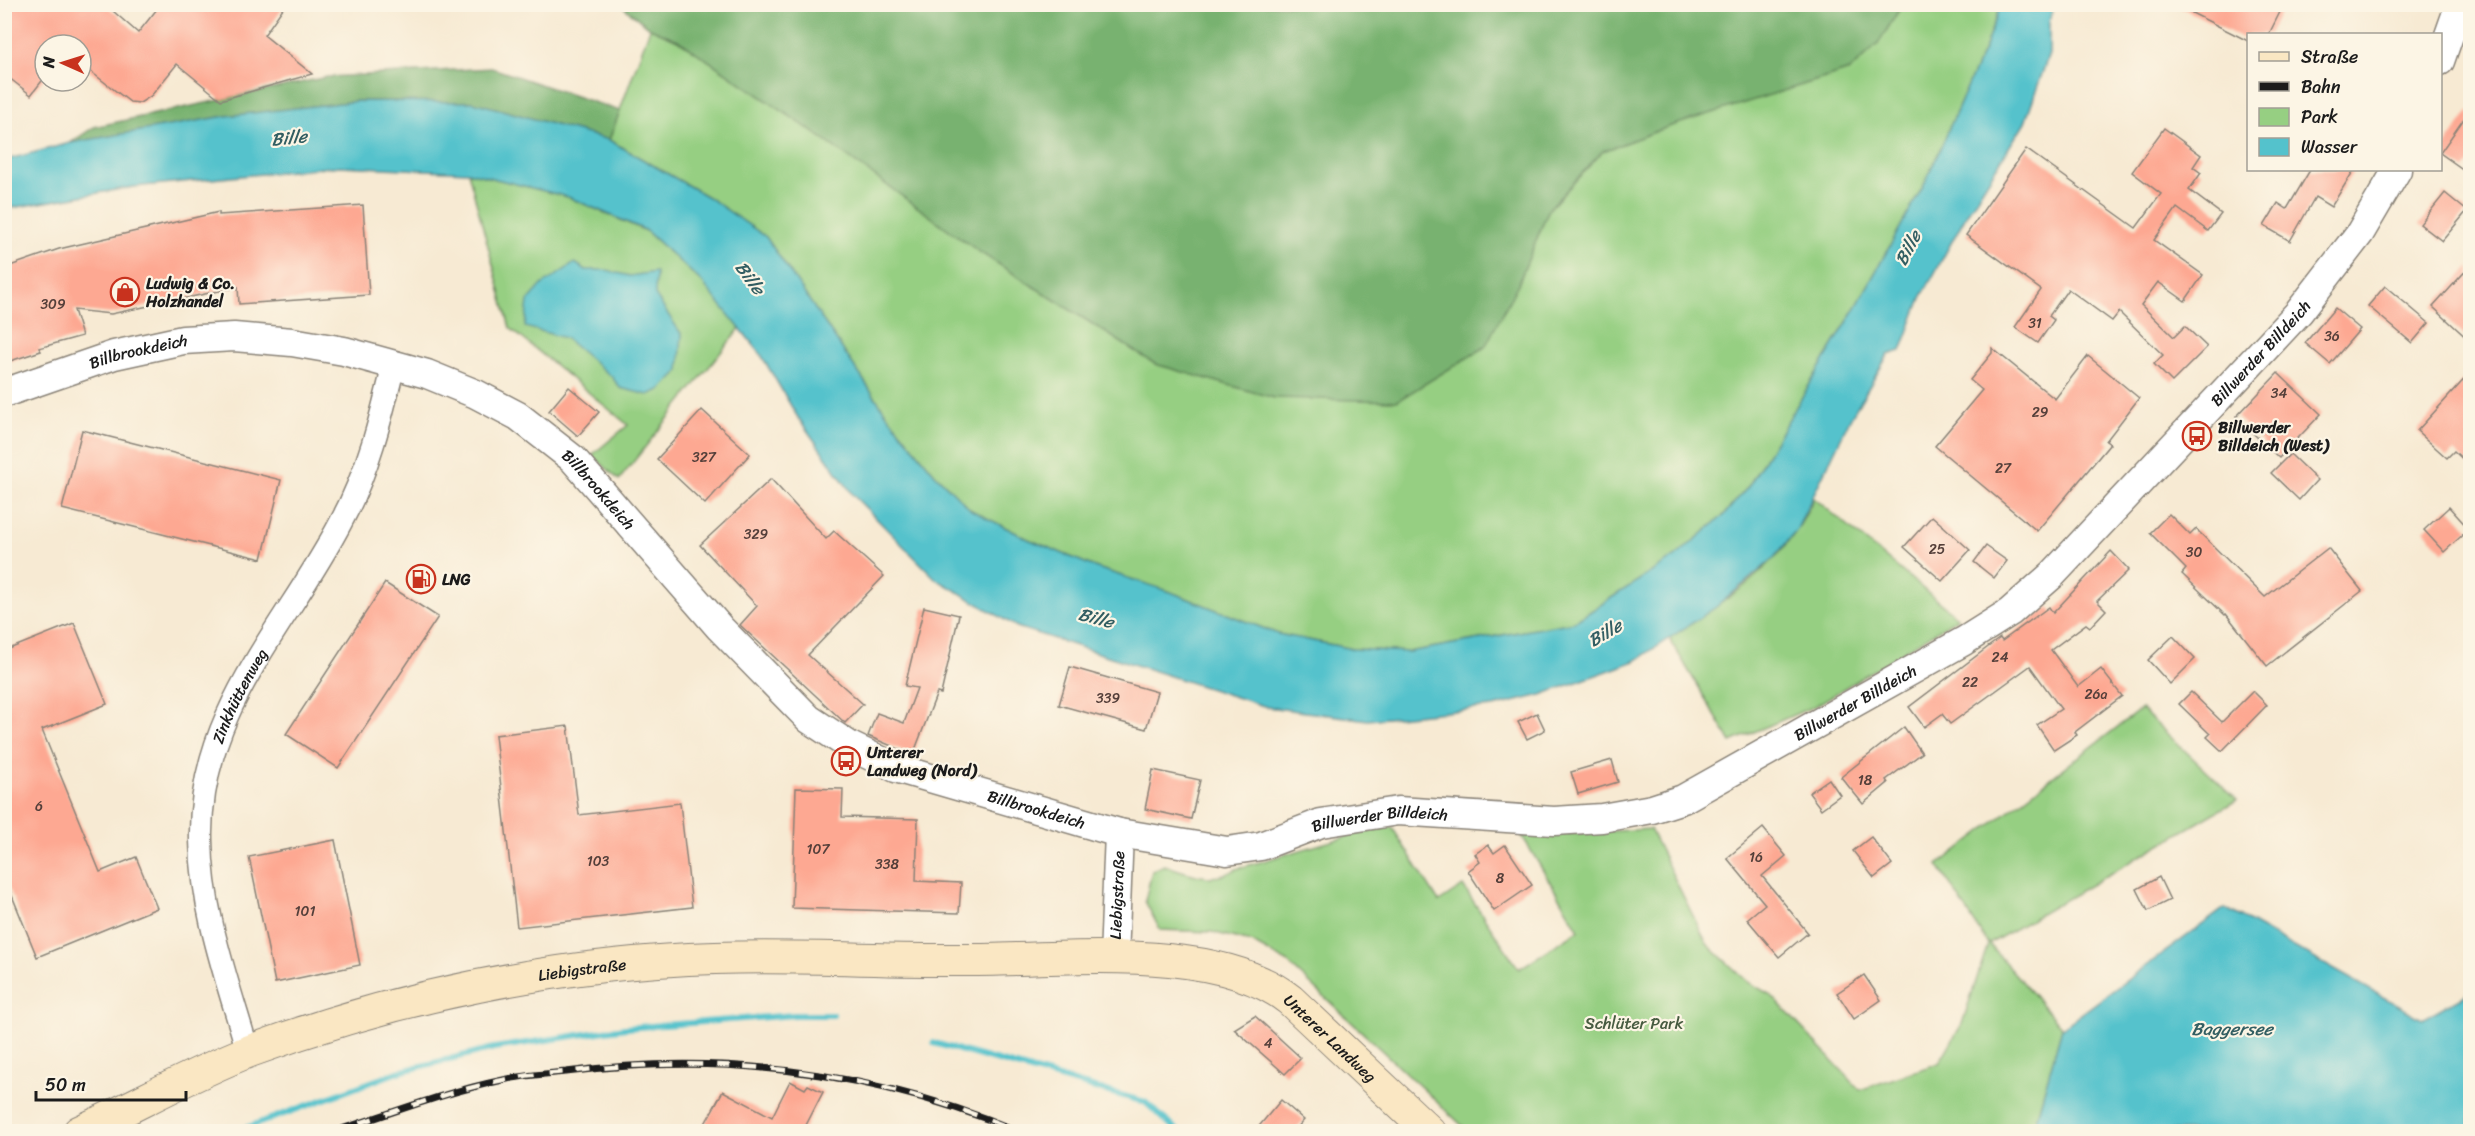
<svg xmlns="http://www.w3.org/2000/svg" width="2475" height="1136" viewBox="0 0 2475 1136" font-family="Sriracha,sans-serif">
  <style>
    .green { fill: #96cf82; stroke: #59764f; stroke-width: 1.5 }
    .forest { fill: #78b270; stroke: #4a6746; stroke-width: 1.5 }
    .water { fill: #54c2cc; stroke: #386f74; stroke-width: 1.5 }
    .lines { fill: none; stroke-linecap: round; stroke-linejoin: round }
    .stream { stroke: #54c2cc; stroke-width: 6 }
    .building { fill: #fda892 }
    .minor-casing { stroke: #8a8378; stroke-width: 25 }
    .tertiary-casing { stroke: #8a8378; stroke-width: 31 }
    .secondary-casing { stroke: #8a8378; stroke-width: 34 }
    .minor { stroke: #fff; stroke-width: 22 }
    .tertiary { stroke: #fff; stroke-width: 28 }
    .secondary { stroke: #fae7c3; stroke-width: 32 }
    .rail-casing { stroke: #1c1c1c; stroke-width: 7 }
    .rail { stroke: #fcf5e5; stroke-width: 4.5; stroke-dasharray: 14; stroke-linecap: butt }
    .labels { text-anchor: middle; stroke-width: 4.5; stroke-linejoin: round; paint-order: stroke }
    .number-label { font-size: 14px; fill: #543f3a }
    .poi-label { font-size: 16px; font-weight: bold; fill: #1c1c1c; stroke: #fcf5e5; text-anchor: start }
    .street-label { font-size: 16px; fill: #1c1c1c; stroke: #fcf5e5 }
    .park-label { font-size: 16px; fill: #475b40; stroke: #fcf5e5 }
    .water-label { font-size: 18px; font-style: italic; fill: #325e62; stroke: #fcf5e5 }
  </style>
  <rect width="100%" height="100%" fill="#fcf5e5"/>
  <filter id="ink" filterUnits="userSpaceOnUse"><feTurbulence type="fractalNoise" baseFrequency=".0167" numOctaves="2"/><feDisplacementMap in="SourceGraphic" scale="12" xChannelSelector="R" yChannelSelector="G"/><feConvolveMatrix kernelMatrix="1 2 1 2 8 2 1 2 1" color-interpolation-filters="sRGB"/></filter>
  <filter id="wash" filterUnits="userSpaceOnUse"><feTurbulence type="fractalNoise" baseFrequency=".008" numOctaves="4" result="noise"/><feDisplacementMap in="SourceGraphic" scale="24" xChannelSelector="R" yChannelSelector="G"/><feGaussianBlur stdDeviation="1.35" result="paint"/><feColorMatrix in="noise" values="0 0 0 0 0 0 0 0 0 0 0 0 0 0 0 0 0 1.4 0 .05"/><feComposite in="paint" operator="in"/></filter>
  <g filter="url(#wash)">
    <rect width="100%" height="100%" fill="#f7ead3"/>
    <g class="green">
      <path d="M1902 5H2001L1985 47 1926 181 1855 309 1748 487 1723 516 1675 557 1574 622 1409 652 1353 649 1278 634 1168 591 1097 568 1028 539 971 510 935 474 888 416 766 237 708 197 609 140 650 28 678 40 816 134 981 253 1155 364 1518 284 1549 209 1603 151 1878 44Z"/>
      <path d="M468 172 568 197 646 231 702 282 741 327 619 480 592 455 628 425 510 328Z"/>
      <path d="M1814 498 1958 618 1817 705 1731 742 1669 638C1714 609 1765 577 1796 531 1803 521 1808 509 1814 498Z"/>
      <path d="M2141 709 2237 800 1989 944 2062 1028 2033 1131H1468L1287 962 1251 942 1212 932 1160 930 1145 901 1152 871 1164 865C1190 873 1212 885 1236 869L1362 832 1392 827 1439 902 1463 886 1519 969 1579 930 1522 836 1650 829 1707 944 1748 982 1771 995 1860 1090 1939 1063 1962 1024 1988 944 1938 865Z"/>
    </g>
    <g class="forest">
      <path d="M621 5H1902L1878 44 1850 70 1671 126 1603 151 1549 209 1518 284 1485 347 1397 401 1274 398 1155 364 981 253 816 134 678 40 650 28Z"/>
      <path d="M492 68 620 111 609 140 473 102 358 101 226 116 70 143 94 127 327 77Z"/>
    </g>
    <g class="water">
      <path d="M2001 5H2054L2049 22V54L2025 122 1967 214 1921 298 1901 351 1888 355 1851 417 1796 531 1773 559 1716 607 1635 661 1541 695 1493 707 1368 720 1267 707 1017 627 936 579 853 495 797 416 760 353 702 282 645 230 568 197 468 172 340 166 133 187 5 209V160L70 143 226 116 358 101 473 102 609 140 708 197 766 237 888 416 935 474 971 510 1028 539 1097 568 1168 591 1278 634 1353 649 1409 652 1574 622 1675 557 1723 516 1748 487 1855 309 1926 181 1985 47Z"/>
      <path d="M575 263 586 270H605L630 276 656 272 655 295 682 335 679 371 660 390 648 395 620 388 612 377 565 338 525 327 528 301 542 285Z"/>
      <path d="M2225 908 2422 1019 2470 992V1131H2033L2062 1028Z"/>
    </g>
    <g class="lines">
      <g class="stream">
        <path d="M934 1043 1145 1102 1179 1132"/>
        <path d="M235 1132 398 1072 494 1048 625 1028 795 1015H833"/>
      </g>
    </g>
    <g id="blocks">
      <g class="building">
        <path d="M4 4H105L138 33 161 4H286L264 35 312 74 221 100 177 64 151 96 140 103 130 102 81 64V45H45V77L31 95 4 74Z"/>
        <path d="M2174 4H2284L2269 34H2248V41Z"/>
        <path d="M2470 110V162L2464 170 2440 153Z"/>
        <path d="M2164 128 2201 155 2193 167 2201 173 2189 190 2221 214 2208 231 2177 208 2154 240 2203 275 2185 301 2158 282 2141 305 2174 337 2185 326 2207 347 2172 382 2154 364 2163 355 2119 312 2112 321 2068 289 2049 316 2054 320 2038 343 2015 327 2041 290 1966 235 2026 149 2136 228 2161 194 2132 172Z"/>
        <path d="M2310 170H2354L2331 207 2315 197 2290 241 2264 226 2278 203 2287 209Z"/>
        <path d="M2445 193 2467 211 2442 241 2420 224Z"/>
        <path d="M363 205 369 295 239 304 238 287 111 314 74 310 82 336 39 348 41 351 4 363V268L59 249 219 212V215Z"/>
        <path d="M2470 266V341L2433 307Z"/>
        <path d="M2385 286 2429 323 2412 343 2368 306Z"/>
        <path d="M2335 308 2360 329 2330 364 2305 343Z"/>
        <path d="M1992 348 2055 399 2088 356 2139 398 2106 441 2110 444 2037 531 1935 446 1982 390 1970 380 1992 353Z"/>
        <path d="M2278 373 2321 414 2279 458 2236 417Z"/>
        <path d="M2470 373V466L2454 451 2447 458 2417 431Z"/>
        <path d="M569 387 599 412 578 436 549 411Z"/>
        <path d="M702 410 750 454 705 504 657 459Z"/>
        <path d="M82 430 281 480 262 559 62 509Z"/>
        <path d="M2290 454 2317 480 2299 500 2271 473Z"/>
        <path d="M771 479 826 539 834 531 884 576 808 655 863 704 845 723 740 625 757 606 700 545Z"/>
        <path d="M2449 507 2469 529 2444 552 2424 530Z"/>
        <path d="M2169 514 2190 535 2196 529 2265 597 2328 548 2362 591 2267 666 2226 614 2225 615 2182 574 2186 569 2150 533Z"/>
        <path d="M1932 516 1970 550 1942 581 1904 547Z"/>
        <path d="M1986 546 2007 561 1994 578 1974 562Z"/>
        <path d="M2111 551 2129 570 2097 601 2106 610 2090 627 2086 624 2051 650 2078 687 2101 669 2122 696 2075 732 2077 735 2054 750 2037 725 2061 709 2030 666 1950 724 1942 714 1924 727 1909 707 2000 638 2002 641 2049 607 2053 613Z"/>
        <path d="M385 583 438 617 338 768 286 734Z"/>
        <path d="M924 607 959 615 941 694 937 693 913 755 868 736 877 713 904 723 917 688 905 686Z"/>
        <path d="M74 623 107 704 42 730 100 872 136 857 157 908 37 957 4 876V651Z"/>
        <path d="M2173 636 2195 659 2170 684 2148 660Z"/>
        <path d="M1070 667 1157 692 1146 729 1059 705Z"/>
        <path d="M2253 691 2267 705 2222 751 2207 737 2210 734 2179 704 2191 692 2222 722Z"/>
        <path d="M1537 713 1545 730 1527 739 1518 722Z"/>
        <path d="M568 726 579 815 680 803 692 907 517 927 495 735Z"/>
        <path d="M1904 727 1922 753 1886 780 1888 783 1863 804 1841 777Z"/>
        <path d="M1612 760 1618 782 1578 794 1571 772Z"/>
        <path d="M1153 770 1200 780 1191 819 1145 809Z"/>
        <path d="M1829 779 1840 795 1821 809 1809 793Z"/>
        <path d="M796 788 843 789 842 817 918 819 916 881 961 883 959 913 792 908Z"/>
        <path d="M1763 828 1786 856 1762 876 1808 933 1779 957 1747 919 1765 904 1727 858Z"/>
        <path d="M1871 837 1892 864 1874 878 1853 851Z"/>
        <path d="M335 840 360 965 275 983 249 857Z"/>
        <path d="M1488 845 1494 853 1505 845 1532 885 1494 911 1468 871 1480 862 1475 854Z"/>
        <path d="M2159 877 2170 900 2148 911 2137 889Z"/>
        <path d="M1864 975 1881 1000 1854 1019 1837 993Z"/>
        <path d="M1255 1016 1301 1058 1285 1074 1234 1029Z"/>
        <path d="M790 1081 805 1089 808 1085 823 1092 803 1131H701L723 1091 772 1117Z"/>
        <path d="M1281 1100 1304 1120 1294 1131H1255Z"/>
      </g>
    </g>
  </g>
  <g filter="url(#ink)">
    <use href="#blocks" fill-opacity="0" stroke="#8a8378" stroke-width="1.5"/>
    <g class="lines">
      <g class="minor-casing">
        <g id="minor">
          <path id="s1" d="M248 1052C228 982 202 914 201 840 198 711 286 628 341 522 368 472 381 418 394 364"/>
        </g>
      </g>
      <g class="tertiary-casing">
        <g id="tertiary">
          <path d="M2440 61 2460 4"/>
          <path id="s2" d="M4 393 114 355 183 340 234 337 292 342 344 351 427 374 476 394 518 416 573 459 720 628 809 719 850 746 896 768 1119 833 1227 851 1261 846 1321 823 1398 811 1554 821 1602 818 1652 809 1683 799 1964 641 2010 612 2052 575 2299 312 2360 233 2397 170"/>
          <path id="s3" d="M1114 958 1119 833"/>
        </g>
      </g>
      <g class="secondary-casing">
        <g id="secondary">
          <path id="s4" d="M79 1132C135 1106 193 1073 250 1051 398 996 558 963 715 958 801 955 887 961 973 960 1064 960 1216 941 1290 1000L1430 1132"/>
        </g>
      </g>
      <use href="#minor" class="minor"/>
      <use href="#tertiary" class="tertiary"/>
      <use href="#secondary" class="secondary"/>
      <g class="rail-casing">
        <path id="rail" d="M333 1132C389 1114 445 1092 503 1080 523 1075 545 1074 566 1072 722 1052 874 1071 1020 1132"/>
      </g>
      <use href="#rail" class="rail"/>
    </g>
  </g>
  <defs>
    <g id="shop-ring" transform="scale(1.5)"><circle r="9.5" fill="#fcf5e5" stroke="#c8321e" stroke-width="1.5"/><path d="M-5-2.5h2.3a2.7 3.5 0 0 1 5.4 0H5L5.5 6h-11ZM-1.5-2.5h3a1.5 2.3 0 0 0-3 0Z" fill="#c8321e"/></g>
    <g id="bus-ring" transform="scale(1.5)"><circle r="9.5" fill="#fcf5e5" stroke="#c8321e" stroke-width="1.5"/><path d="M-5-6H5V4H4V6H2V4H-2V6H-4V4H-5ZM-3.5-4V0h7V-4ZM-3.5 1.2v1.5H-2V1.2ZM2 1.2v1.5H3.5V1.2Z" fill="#c8321e"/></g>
    <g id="fuel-ring" transform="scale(1.5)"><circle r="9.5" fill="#fcf5e5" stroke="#c8321e" stroke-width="1.5"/><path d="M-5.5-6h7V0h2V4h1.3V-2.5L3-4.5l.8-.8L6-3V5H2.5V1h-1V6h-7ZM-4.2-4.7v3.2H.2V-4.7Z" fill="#c8321e"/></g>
  </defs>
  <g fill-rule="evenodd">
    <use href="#shop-ring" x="125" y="292"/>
    <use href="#bus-ring" x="2197" y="436"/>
    <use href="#fuel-ring" x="421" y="579"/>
    <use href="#bus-ring" x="846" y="761"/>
  </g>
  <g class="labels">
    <g class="number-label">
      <text x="53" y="309">309</text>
      <text x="2035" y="328">31</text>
      <text x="2332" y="341">36</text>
      <text x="2279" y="398">34</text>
      <text x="2040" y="417">29</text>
      <text x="704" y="462">327</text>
      <text x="2003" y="473">27</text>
      <text x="756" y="539">329</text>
      <text x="1937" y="554">25</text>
      <text x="2194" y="557">30</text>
      <text x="2000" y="662">24</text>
      <text x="1970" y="687">22</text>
      <text x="2096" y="699">26a</text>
      <text x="1108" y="703">339</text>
      <text x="1865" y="785">18</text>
      <text x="39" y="811">6</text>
      <text x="818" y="854">107</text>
      <text x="1756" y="862">16</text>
      <text x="598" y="866">103</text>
      <text x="887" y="869">338</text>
      <text x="1500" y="883">8</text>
      <text x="305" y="916">101</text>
      <text x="1268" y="1048">4</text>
    </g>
    <g class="poi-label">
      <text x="146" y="289">Ludwig &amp; Co.<tspan x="146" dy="18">Holzhandel</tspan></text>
      <text x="2218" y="433">Billwerder<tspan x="2218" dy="18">Billdeich (West)</tspan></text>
      <text x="442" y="585">LNG</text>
      <text x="867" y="758">Unterer<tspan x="867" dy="18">Landweg (Nord)</tspan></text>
    </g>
    <g class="street-label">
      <text dy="6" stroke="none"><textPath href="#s2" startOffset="141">Billbrookdeich</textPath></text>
      <text dy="6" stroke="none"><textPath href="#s2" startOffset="2600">Billwerder Billdeich</textPath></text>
      <text dy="6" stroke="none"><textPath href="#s2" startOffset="645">Billbrookdeich</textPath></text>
      <text dy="6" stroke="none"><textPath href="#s1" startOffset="369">Zinkhüttenweg</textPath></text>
      <text dy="6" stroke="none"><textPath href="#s2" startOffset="2060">Billwerder Billdeich</textPath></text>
      <text dy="6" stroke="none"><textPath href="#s2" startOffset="1203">Billbrookdeich</textPath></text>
      <text dy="6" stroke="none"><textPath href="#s2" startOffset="1556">Billwerder Billdeich</textPath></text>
      <text dy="6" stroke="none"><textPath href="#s3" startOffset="63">Liebigstraße</textPath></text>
      <text dy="6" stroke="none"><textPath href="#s4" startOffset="532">Liebigstraße</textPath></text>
      <text dy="6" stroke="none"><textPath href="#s4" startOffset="1304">Unterer Landweg</textPath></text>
    </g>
    <g class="park-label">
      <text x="1634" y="1029">Schlüter Park</text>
    </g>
    <g class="water-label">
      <text transform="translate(289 138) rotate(-6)" y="6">Bille</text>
      <text transform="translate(1908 248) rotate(-62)" y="6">Bille</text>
      <text transform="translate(750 278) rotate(54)" y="6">Bille</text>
      <text transform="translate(1096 618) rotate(15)" y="6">Bille</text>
      <text transform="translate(1605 633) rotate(-31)" y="6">Bille</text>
      <text x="2232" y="1035">Baggersee</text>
    </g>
  </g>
  <rect width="2475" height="1136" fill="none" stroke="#fcf5e5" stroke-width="24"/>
  <rect x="2247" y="33" width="195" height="138" fill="#fcf5e5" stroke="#a29e95" stroke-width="1.5"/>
  <rect x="2259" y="52" width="30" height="9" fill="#fae7c3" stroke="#a29e95" stroke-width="1.5"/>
  <text x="2301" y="63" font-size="18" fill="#1c1c1c">Straße</text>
  <rect x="2259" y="82" width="30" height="9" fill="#1c1c1c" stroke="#a29e95" stroke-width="1.5"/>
  <text x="2301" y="93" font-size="18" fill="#1c1c1c">Bahn</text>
  <rect x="2259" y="108" width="30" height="18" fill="#96cf82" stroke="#a29e95" stroke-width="1.5"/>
  <text x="2301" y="123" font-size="18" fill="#1c1c1c">Park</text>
  <rect x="2259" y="138" width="30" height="18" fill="#54c2cc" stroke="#a29e95" stroke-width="1.5"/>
  <text x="2301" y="153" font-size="18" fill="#1c1c1c">Wasser</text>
  <g transform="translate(63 63) rotate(273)"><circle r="28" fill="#fcf5e5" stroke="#a29e95" stroke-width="1.5"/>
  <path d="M0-4.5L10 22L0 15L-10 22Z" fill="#c8321e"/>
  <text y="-9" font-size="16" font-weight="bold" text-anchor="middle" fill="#1c1c1c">N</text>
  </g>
  <path d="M36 1091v9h150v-9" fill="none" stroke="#1c1c1c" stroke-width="3"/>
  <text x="45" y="1091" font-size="18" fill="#1c1c1c" stroke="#fcf5e5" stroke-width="4.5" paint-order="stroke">50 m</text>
</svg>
